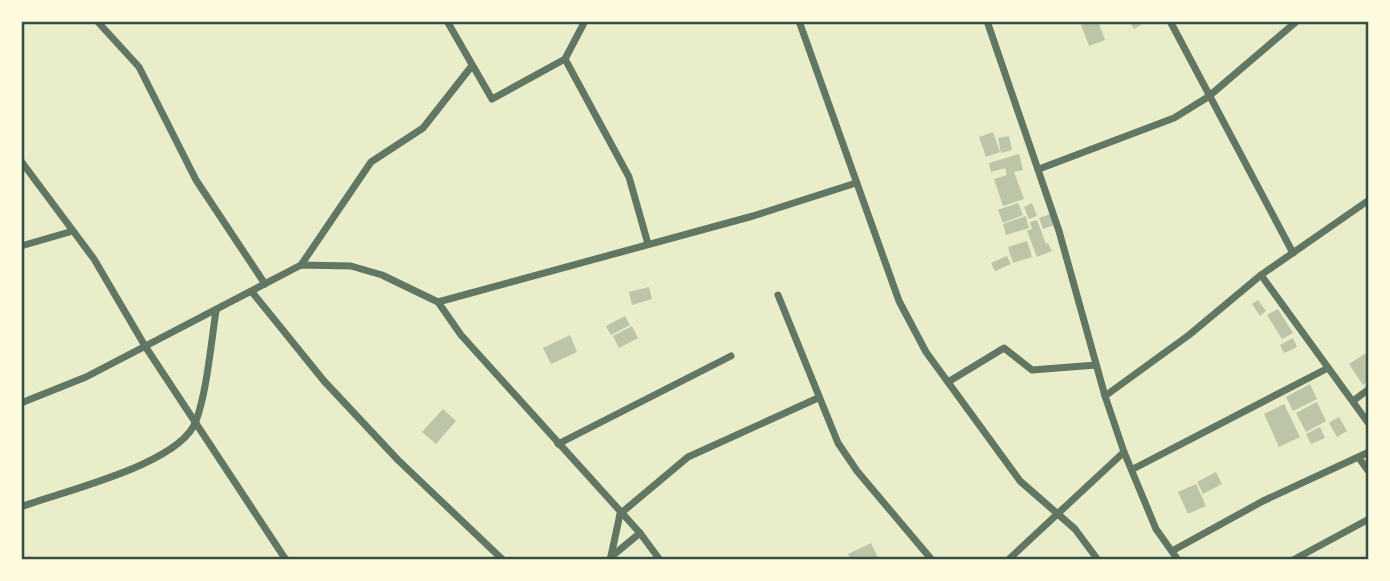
<svg xmlns="http://www.w3.org/2000/svg" width="1390" height="581" viewBox="0 0 1390 581" font-family="'Alegreya Sans',sans-serif">
  <style>
    .building { fill: #bcc5a7 }
    .lines { fill: none; stroke-linecap: round; stroke-linejoin: round }
    .minor { stroke: #617663; stroke-width: 7 }
    .neatline { fill: none; stroke: #344e41; stroke-width: 2.5 }
  </style>
  <rect width="100%" height="100%" fill="#e9edc9"/>
  <g class="building">
    <path d="M1098 21 1105 40 1089 46 1080 22Z"/>
    <path d="M1129 21H1143L1144 23 1134 29Z"/>
    <path d="M993 132 1000 152 986 157 979 137Z"/>
    <path d="M1009 136 1012 150 1001 153 998 138Z"/>
    <path d="M1019 154 1023 170 1014 172 1024 199 1003 206 994 179 1007 175 1005 168 991 172 989 163Z"/>
    <path d="M1018 203 1023 215 1003 223 998 210Z"/>
    <path d="M1032 203 1037 216 1029 219 1024 207Z"/>
    <path d="M1050 214 1054 225 1043 229 1039 218Z"/>
    <path d="M1026 216 1029 228 1006 235 1003 224Z"/>
    <path d="M1037 220 1046 244 1048 243 1052 251 1037 257 1027 231 1032 229 1030 222Z"/>
    <path d="M1027 241 1032 257 1013 263 1008 247Z"/>
    <path d="M1007 256 1011 264 995 271 991 263Z"/>
    <path d="M649 287 652 299 632 305 629 292Z"/>
    <path d="M1258 300 1266 311 1260 316 1252 304Z"/>
    <path d="M1278 309 1293 333 1282 339 1267 315Z"/>
    <path d="M625 316 630 325 611 335 606 326Z"/>
    <path d="M632 326 638 338 619 348 613 336Z"/>
    <path d="M570 335 577 352 551 364 543 348Z"/>
    <path d="M1293 338 1297 347 1284 353 1280 345Z"/>
    <path d="M1369 351V381L1363 385 1349 364Z"/>
    <path d="M1310 384 1317 399 1293 411 1286 397Z"/>
    <path d="M1317 402 1326 421 1306 432 1296 413Z"/>
    <path d="M1284 404 1300 437 1279 447 1264 414Z"/>
    <path d="M443 409 456 421 436 444 422 432Z"/>
    <path d="M1339 417 1347 431 1337 437 1329 423Z"/>
    <path d="M1320 427 1325 438 1311 444 1306 434Z"/>
    <path d="M1216 472 1222 484 1203 494 1197 482Z"/>
    <path d="M1196 484 1206 506 1188 514 1178 492Z"/>
    <path d="M871 543 879 560H851L848 554Z"/>
  </g>
  <g class="lines">
    <g class="minor">
      <path d="M97 21 139 67 196 180 265 284"/>
      <path d="M447 21 492 99 565 59"/>
      <path d="M585 21 565 59 629 177 648 244"/>
      <path d="M799 21 899 301 926 352 1020 481 1075 529 1098 560"/>
      <path d="M987 21 1059 231 1105 396"/>
      <path d="M1170 21 1293 253"/>
      <path d="M21 161 94 259 145 346 286 560"/>
      <path d="M1039 169 1174 118 1208 97 1297 21"/>
      <path d="M21 246 73 231"/>
      <path d="M301 265 371 162 423 128 471 67"/>
      <path d="M1261 275 1369 424"/>
      <path d="M252 292 324 381 398 460 503 560"/>
      <path d="M778 295 838 443 857 471 932 560"/>
      <path d="M438 302 461 335 640 533 660 560"/>
      <path d="M948 382 1004 348 1032 370 1096 365"/>
      <path d="M1353 401 1369 389"/>
      <path d="M21 403 86 377 301 265 351 266 382 275 438 302 753 216 856 183"/>
      <path d="M558 444 731 356"/>
      <path d="M1124 452 1156 529 1178 560"/>
      <path d="M1359 458 1369 472"/>
      <path d="M1133 469 1328 368"/>
      <path d="M21 507C62 491 180 465 196 421 207 391 211 343 216 311"/>
      <path d="M1172 551 1263 501 1369 452"/>
      <path d="M611 556 620 514 688 457 818 398"/>
      <path d="M611 557 640 533"/>
      <path d="M1008 560 1124 452 1105 396 1189 335 1261 275 1369 200"/>
      <path d="M1293 560 1369 519"/>
    </g>
  </g>
  <rect width="1390" height="581" fill="none" stroke="#fefae0" stroke-width="46"/>
  <rect x="23" y="23" width="1344" height="535" class="neatline"/>
</svg>
